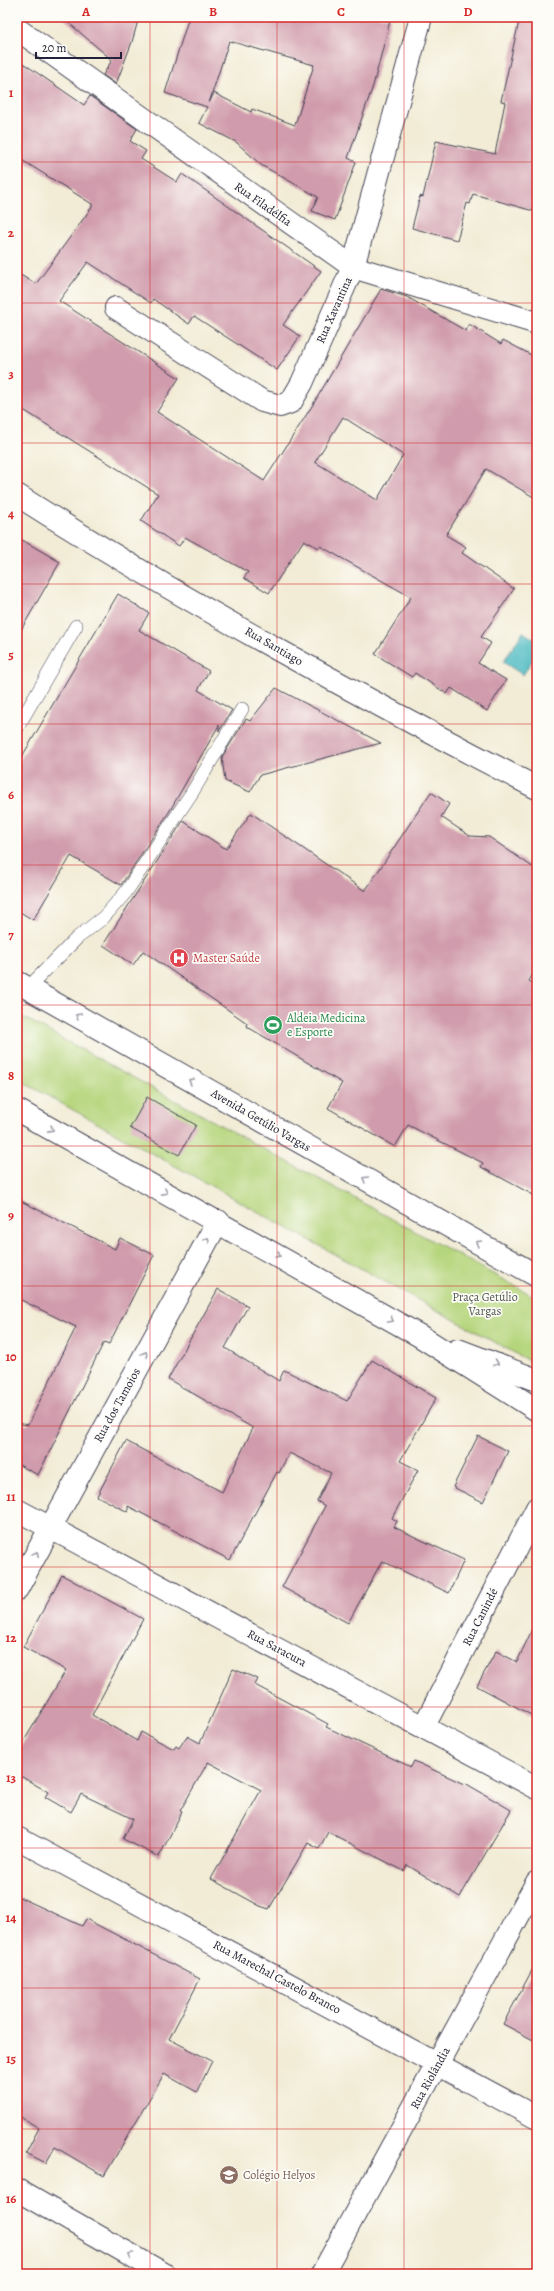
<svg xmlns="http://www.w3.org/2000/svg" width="554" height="2291" viewBox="0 0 554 2291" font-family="Alegreya,serif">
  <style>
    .green { fill: #b5d57c; stroke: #6c7c5c }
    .water { fill: #4bbac1; stroke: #366e7e }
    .building { fill: #d09bac; fill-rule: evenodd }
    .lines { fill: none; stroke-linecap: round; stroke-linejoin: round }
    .service-casing { stroke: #414052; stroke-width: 14 }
    .minor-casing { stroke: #414052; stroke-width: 24 }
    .tertiary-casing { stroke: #414052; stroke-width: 24 }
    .primary-casing { stroke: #414052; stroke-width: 24 }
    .service { stroke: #fff; stroke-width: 13 }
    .minor { stroke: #fff; stroke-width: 22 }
    .tertiary { stroke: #fff; stroke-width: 22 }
    .primary { stroke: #fff; stroke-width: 22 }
    .oneway { stroke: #9c9ca7 }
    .grid { fill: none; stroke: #d62828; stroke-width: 1; stroke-opacity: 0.55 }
    .labels { text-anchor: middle; stroke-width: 3.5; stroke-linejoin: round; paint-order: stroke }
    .street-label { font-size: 12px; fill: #22223b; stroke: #fdfcf7 }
    .health-label { font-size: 12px; fill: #be3a42; stroke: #fdfcf7; text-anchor: start }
    .leisure-label { font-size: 12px; fill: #27864d; stroke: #fdfcf7; text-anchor: start }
    .park-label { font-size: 12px; fill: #4e584e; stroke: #fdfcf7 }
    .education-label { font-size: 12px; fill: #785e54; stroke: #fdfcf7; text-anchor: start }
    .neatline { fill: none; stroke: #d62828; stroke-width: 1.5 }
    .grid-label { font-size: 13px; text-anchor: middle; font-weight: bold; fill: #d62828 }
  </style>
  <rect width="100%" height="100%" fill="#fdfcf7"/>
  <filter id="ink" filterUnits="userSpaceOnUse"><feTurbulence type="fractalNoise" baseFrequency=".025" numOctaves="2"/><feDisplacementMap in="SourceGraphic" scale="8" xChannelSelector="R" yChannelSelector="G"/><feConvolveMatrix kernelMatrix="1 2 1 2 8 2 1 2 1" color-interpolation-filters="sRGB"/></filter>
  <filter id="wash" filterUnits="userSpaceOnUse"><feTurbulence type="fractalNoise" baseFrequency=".012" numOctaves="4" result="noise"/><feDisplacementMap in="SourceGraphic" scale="16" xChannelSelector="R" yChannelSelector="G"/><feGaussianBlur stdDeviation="0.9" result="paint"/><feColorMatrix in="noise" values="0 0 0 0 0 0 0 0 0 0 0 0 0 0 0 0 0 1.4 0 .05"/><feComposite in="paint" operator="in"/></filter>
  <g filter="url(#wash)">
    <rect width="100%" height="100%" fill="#f2ecd6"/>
    <path class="green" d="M17 1014 537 1298V1364L529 1361 17 1079Z"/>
    <path class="water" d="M523 632 537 641V653L523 675 503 662Z"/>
    <g id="blocks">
      <g class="building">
        <path d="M62 17H139L132 42 116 84 103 75 112 60Z"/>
        <path d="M189 17H391L373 86 348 158 356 162 335 220 312 211 318 197 261 165 236 142 199 123 207 107 165 93ZM229 41 314 65 295 125 252 109 251 112 214 93 209 103Z"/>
        <path d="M520 17H537V212L473 194 470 204 467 203 457 240 412 228 420 196 423 197 436 141 495 154 505 102 501 101Z"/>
        <path d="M17 59 84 105 90 96 137 129 130 141 146 151 141 159 177 182 182 174 321 271 283 325 300 336 277 370 194 316 189 324 153 299 151 303 88 262 59 301 179 378 157 412 264 481 314 403 381 289 407 297 466 331 469 324 501 344 503 340 537 358V499L486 469 446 535 466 547 462 553 514 589 481 637 491 643 478 663 506 680 487 711 451 688 447 694 415 673 412 677 375 654 411 597 320 546 319 548 304 540 269 593 244 578 248 572 185 537 179 546 141 521 158 494 17 406V273L36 284 92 207V204L17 157ZM343 417 403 455 377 500 315 462Z"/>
        <path d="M17 537 60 562 17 637Z"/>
        <path d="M118 594 149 613 139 630 209 671 198 690 232 710 219 731V725L169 812 121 885 71 856 33 920 17 910V765Z"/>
        <path d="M276 688 381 743 260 775 250 792 225 781 222 757 246 719 250 721Z"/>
        <path d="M431 792 449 804 441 817 470 836 489 837 537 870V966L529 981 537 986V1197L481 1167 483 1163 408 1125 395 1147 328 1108 342 1083 246 1026 247 1023 143 951 133 965 103 945 183 821 226 849 251 813 365 891Z"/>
        <path d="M147 1097 196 1125 179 1155 130 1128Z"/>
        <path d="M17 1199 115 1249 120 1238 154 1255 109 1344 104 1342 38 1475 17 1464V1423L28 1425 76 1327 17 1298Z"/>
        <path d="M218 1289 248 1306 225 1348 279 1381 284 1370 347 1401 372 1360 436 1398 400 1461 418 1470 392 1518 397 1521 394 1527 464 1560 449 1593 382 1561 348 1623 282 1587 325 1506 317 1501 331 1473 289 1453 279 1473 277 1472 230 1560 128 1506V1512L97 1496 126 1441 222 1492 253 1428 168 1379Z"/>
        <path d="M478 1436 508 1451 483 1502 453 1487Z"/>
        <path d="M62 1575 143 1619 92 1715 137 1741 141 1732 174 1749 176 1746 179 1748 187 1736 200 1743 233 1669 258 1679 255 1685 328 1724 326 1727 411 1767 414 1761 464 1784 465 1783 511 1810 460 1897 407 1865 404 1871 328 1832 319 1849 308 1843 269 1909 260 1906 211 1879 261 1790 208 1762 180 1811 182 1812 159 1857 123 1839 133 1819 81 1794 71 1812 45 1797 48 1792 17 1774V1753L66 1670 23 1647Z"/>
        <path d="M537 1619V1718L477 1686 496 1651 517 1662Z"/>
        <path d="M17 1896 82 1926 86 1919 200 1979 169 2039 212 2061 197 2092 164 2074 104 2176 55 2147 46 2163 26 2153 39 2128 17 2115Z"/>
        <path d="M537 1961V2042L503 2024Z"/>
      </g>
    </g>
  </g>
  <g filter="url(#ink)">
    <use href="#blocks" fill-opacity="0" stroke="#414052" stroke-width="1"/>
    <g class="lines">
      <g class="service-casing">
        <g id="service">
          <path d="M17 728 76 626"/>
          <path d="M28 988 77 938 104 917 126 892 193 791 242 709"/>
        </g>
      </g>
      <g class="minor-casing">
        <g id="minor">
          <path d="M17 29 353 267 537 323"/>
          <path d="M116 308 262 401 280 406 291 402 302 383 353 267 421 17"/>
          <path d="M17 495C185 602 361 697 537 788"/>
          <path d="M17 1510 537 1788"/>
          <path d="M17 1589 218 1221"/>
          <path d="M424 1726 537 1508"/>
          <path d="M17 2190 164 2274"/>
          <path d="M322 2274 537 1882"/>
        </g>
      </g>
      <g class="tertiary-casing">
        <path id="tertiary" d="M17 1838 537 2118"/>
      </g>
      <g class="primary-casing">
        <g id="primary">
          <path d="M17 982 537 1276"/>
          <path d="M17 1110 420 1336 537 1410"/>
          <path d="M458 1350 537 1380"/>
        </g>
      </g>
      <use href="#service" class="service"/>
      <use href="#minor" class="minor"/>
      <use href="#tertiary" class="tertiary"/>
      <use href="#primary" class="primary"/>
    </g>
    <defs><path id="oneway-chevron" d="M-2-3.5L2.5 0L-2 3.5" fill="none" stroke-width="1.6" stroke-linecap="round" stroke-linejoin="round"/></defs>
    <g class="oneway">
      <use href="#oneway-chevron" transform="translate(78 1016) rotate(-150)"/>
      <use href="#oneway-chevron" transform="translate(191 1081) rotate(-150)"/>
      <use href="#oneway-chevron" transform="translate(51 1129) rotate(29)"/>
      <use href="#oneway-chevron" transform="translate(365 1179) rotate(-150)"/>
      <use href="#oneway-chevron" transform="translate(165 1192) rotate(29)"/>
      <use href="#oneway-chevron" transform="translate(207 1240) rotate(-61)"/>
      <use href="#oneway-chevron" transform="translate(478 1243) rotate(-150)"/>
      <use href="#oneway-chevron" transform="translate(278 1255) rotate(30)"/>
      <use href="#oneway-chevron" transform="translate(391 1320) rotate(30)"/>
      <use href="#oneway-chevron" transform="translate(145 1354) rotate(-61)"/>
      <use href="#oneway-chevron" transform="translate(496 1363) rotate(22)"/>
      <use href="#oneway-chevron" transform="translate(36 1554) rotate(-62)"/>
      <use href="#oneway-chevron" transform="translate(130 2255) rotate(-150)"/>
    </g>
  </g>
  <path class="grid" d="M150 17V2274M277 17V2274M404 17V2274M17 162H537M17 303H537M17 443H537M17 584H537M17 724H537M17 865H537M17 1005H537M17 1146H537M17 1286H537M17 1426H537M17 1567H537M17 1707H537M17 1848H537M17 1988H537M17 2129H537"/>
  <defs>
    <g id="hospital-disc" transform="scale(1)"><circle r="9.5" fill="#e0444e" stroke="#fdfcf7"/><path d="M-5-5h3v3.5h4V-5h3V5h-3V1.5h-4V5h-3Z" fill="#fff"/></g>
    <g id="stadium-disc" transform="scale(1)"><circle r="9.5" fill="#2e9e5b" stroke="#fdfcf7"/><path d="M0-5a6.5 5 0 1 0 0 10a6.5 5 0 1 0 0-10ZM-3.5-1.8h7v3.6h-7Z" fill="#fff"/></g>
    <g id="school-disc" transform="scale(1)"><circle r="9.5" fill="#8d6e63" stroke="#fdfcf7"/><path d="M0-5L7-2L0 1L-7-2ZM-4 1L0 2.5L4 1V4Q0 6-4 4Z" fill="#fff"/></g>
  </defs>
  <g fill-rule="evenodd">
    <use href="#hospital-disc" x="179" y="958"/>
    <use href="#stadium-disc" x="273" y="1025"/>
    <use href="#school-disc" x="229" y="2175"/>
  </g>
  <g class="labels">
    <g class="street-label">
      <text transform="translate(263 204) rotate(35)" y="4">Rua Filadélfia</text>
      <text transform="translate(334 310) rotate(-66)" y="4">Rua Xavantina</text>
      <text transform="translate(274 646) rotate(30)" y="4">Rua Santiago</text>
      <text transform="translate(261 1120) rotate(30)" y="4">Avenida Getúlio Vargas</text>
      <text transform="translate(117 1405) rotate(-61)" y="4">Rua dos Tamoios</text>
      <text transform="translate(480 1617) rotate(-63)" y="4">Rua Canindé</text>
      <text transform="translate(277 1648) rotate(28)" y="4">Rua Saracura</text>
      <text transform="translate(277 1977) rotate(28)" y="4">Rua Marechal Castelo Branco</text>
      <text transform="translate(430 2078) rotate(-61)" y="4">Rua Riolândia</text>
    </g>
    <g class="health-label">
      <text x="193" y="962">Master Saúde</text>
    </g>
    <g class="leisure-label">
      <text x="287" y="1022">Aldeia Medicina<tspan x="287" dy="14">e Esporte</tspan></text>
    </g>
    <g class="park-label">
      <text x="485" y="1301">Praça Getúlio<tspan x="485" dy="14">Vargas</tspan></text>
    </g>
    <g class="education-label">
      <text x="243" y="2179">Colégio Helyos</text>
    </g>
  </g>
  <rect width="554" height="2291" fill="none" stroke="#fdfcf7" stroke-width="44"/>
  <path d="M36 52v6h85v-6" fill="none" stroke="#22223b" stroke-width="2"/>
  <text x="42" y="52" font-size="12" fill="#22223b" stroke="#fdfcf7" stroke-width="3" paint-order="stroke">20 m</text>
  <rect x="22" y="22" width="510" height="2247" class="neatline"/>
  <g class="grid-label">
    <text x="86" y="16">A</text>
    <text x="213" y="16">B</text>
    <text x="341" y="16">C</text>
    <text x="468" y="16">D</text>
    <text x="11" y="97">1</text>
    <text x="11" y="237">2</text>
    <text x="11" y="378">3</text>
    <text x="11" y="518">4</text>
    <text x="11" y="659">5</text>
    <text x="11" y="799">6</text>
    <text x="11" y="939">7</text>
    <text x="11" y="1080">8</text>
    <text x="11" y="1220">9</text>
    <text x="11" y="1361">10</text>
    <text x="11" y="1501">11</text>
    <text x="11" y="1642">12</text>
    <text x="11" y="1782">13</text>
    <text x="11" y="1922">14</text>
    <text x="11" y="2063">15</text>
    <text x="11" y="2203">16</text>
  </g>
</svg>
